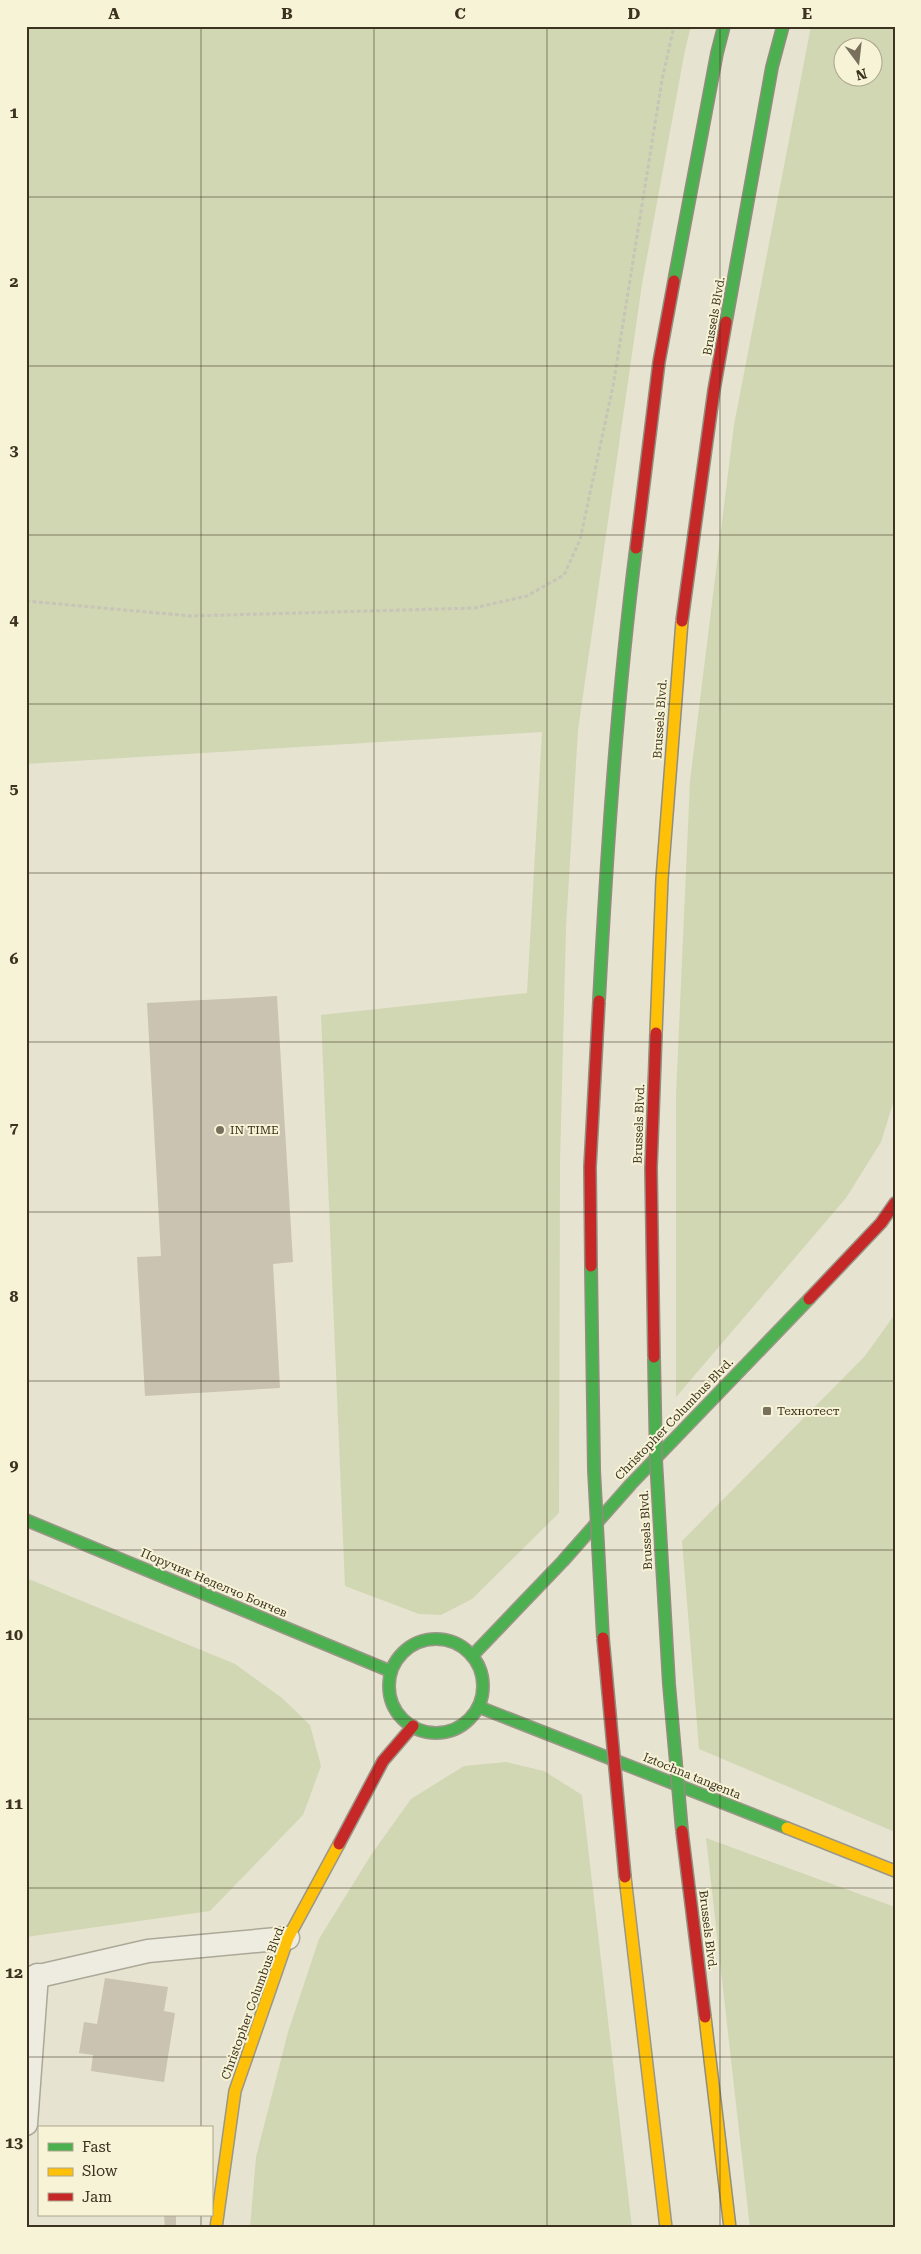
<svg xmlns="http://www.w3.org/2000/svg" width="921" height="2254" viewBox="0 0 921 2254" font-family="'Roboto Serif',serif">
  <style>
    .green { fill: #d1d7b2; fill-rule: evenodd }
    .building { fill: #cac3b1 }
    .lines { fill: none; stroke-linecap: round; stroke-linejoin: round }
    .lane-casing { stroke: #aca898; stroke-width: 25 }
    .fast-casing { stroke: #9b9788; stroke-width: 14 }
    .slow-casing { stroke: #9b9788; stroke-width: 14 }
    .jam-casing { stroke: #9b9788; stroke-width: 14 }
    .path { stroke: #c7c4b8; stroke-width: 3; stroke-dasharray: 4 2.5; stroke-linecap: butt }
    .lane { stroke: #eeece1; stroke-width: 22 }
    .fast { stroke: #4caf50; stroke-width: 11 }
    .slow { stroke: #ffc107; stroke-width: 11 }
    .jam { stroke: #c62828; stroke-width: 11 }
    .fast-bridge-casing { stroke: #918d7f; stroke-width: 14; stroke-linecap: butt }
    .slow-bridge-casing { stroke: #918d7f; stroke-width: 14; stroke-linecap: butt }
    .jam-bridge-casing { stroke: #918d7f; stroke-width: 14; stroke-linecap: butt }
    .fast-bridge { stroke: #4caf50; stroke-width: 11 }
    .slow-bridge { stroke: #ffc107; stroke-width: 11 }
    .jam-bridge { stroke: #c62828; stroke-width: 11 }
    .grid { fill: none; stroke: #3c321f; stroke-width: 1; stroke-opacity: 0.55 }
    .poi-dot { fill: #78705d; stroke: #f7f3d6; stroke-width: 2 }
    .labels { text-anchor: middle; stroke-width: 4; stroke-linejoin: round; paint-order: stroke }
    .street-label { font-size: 12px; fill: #3c321f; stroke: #f7f3d6 }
    .poi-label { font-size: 12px; fill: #3c321f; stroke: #f7f3d6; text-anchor: start }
    .neatline { fill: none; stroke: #3c321f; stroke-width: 2 }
    .grid-label { font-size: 16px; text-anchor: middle; font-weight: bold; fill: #3c321f }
  </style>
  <rect width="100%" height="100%" fill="#e6e3d0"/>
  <g class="green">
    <path d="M26 26H691L685 50 642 284 578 730 566 927 560 1163 559 1513 472 1599 441 1615 419 1614 345 1586 321 1015 527 993 542 732 26 764Z"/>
    <path d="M811 26H895V1097L881 1142 846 1198 676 1397V1096L690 781 734 425ZM844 48H874V78H844Z"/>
    <path d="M895 1314V1832L699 1749 682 1541 865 1356Z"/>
    <path d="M26 1578 235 1664 282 1698 310 1725 321 1766 303 1815 210 1911 26 1937Z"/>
    <path d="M506 1762 544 1771 582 1795 632 2228H250L256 2157 288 2032 319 1939 371 1855 411 1799 464 1766Z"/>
    <path d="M706 1838 895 1907V2228H750Z"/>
  </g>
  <g class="building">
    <path d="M277 996 293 1262 273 1264 280 1388 145 1396 137 1257 161 1256 147 1003Z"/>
    <path d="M105 1978 168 1987 164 2011 175 2013 164 2082 91 2071 93 2055 79 2053 84 2022 97 2024Z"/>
    <path d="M164 2215H176V2228H165Z"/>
  </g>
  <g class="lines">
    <g class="lane-casing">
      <g id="lane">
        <path d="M26 1979 148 1951 288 1938"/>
        <path d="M26 2124 37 1975"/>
      </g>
    </g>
    <g class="fast-casing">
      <g id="fast">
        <path d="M26 1520 390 1671"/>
        <circle cx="436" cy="1686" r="47"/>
        <path d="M473 1655 563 1561 631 1484 809 1299"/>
        <path d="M479 1707 787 1828"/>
      </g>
    </g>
    <g class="slow-casing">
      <g id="slow">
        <path d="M787 1828 895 1871"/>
        <path d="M625 1877 666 2228"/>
        <path d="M216 2228 235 2091 288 1938 339 1844"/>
      </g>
    </g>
    <g class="jam-casing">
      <g id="jam">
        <path d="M809 1299 881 1223 895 1203"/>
        <path d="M339 1844 383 1761 413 1726"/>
      </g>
    </g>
    <path class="path" d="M26 601 191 616 474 608 527 596 564 575 580 540 613 386 662 80 674 26"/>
    <use href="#lane" class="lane"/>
    <use href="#fast" class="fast"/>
    <use href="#slow" class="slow"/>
    <use href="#jam" class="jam"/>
    <g class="fast-bridge-casing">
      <g id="fast-bridge">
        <path d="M674 281 717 53 724 26"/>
        <path d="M726 322 772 67 783 26"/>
        <path d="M599 1001C607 850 617 698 636 548"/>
        <path d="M591 1266 594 1470 603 1638"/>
        <path d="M654 1357 656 1460 669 1684 682 1831"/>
      </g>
    </g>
    <g class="slow-bridge-casing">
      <g id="slow-bridge">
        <path d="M656 1033 662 879 682 621"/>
        <path d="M705 2017 730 2228"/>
      </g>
    </g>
    <g class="jam-bridge-casing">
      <g id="jam-bridge">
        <path d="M636 548 659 362 674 281"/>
        <path d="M682 621 714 390 726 322"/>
        <path d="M591 1266 590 1167 599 1001"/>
        <path d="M654 1357 651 1168 656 1033"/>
        <path d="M603 1638 625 1877"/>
        <path d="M682 1831 705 2017"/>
      </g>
    </g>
    <use href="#fast-bridge" class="fast-bridge"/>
    <use href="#slow-bridge" class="slow-bridge"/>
    <use href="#jam-bridge" class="jam-bridge"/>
  </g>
  <path class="grid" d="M201 26V2128M374 26V2228M547 26V2228M720 26V2228M26 197H895M26 366H895M26 535H895M26 704H895M26 873H895M26 1042H895M26 1212H895M26 1381H895M26 1550H895M26 1719H895M26 1888H895M26 2057H895M201 2215V2228"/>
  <g class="poi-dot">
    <circle cx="220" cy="1130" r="5"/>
    <rect x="762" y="1406" width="10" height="10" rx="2.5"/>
  </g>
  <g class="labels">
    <g class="street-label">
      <text transform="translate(714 316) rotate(-80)" y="4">Brussels Blvd.</text>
      <text transform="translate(660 719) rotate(-86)" y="4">Brussels Blvd.</text>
      <text transform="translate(639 1124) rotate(-88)" y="4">Brussels Blvd.</text>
      <text transform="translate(674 1419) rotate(-46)" y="4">Christopher Columbus Blvd.</text>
      <text transform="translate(646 1530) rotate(-93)" y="4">Brussels Blvd.</text>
      <text transform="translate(214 1583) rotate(23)" y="4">Поручик Неделчо Бончев</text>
      <text transform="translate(692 1776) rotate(22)" y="4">Iztochna tangenta</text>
      <text transform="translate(708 1930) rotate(83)" y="4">Brussels Blvd.</text>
      <text transform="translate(253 2002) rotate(-70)" y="4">Christopher Columbus Blvd.</text>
    </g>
    <g class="poi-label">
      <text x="230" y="1134">IN TIME</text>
      <text x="777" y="1415">Технотест</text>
    </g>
  </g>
  <rect width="921" height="2254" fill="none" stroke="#f7f3d6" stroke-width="55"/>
  <rect x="38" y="2126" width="175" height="90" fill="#f7f3d6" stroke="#aca68d"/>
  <rect x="48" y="2143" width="25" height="8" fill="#4caf50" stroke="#aca68d"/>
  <text x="82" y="2152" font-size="15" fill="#3c321f">Fast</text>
  <rect x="48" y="2168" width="25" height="8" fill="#ffc107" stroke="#aca68d"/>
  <text x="82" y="2176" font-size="15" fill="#3c321f">Slow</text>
  <rect x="48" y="2193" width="25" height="8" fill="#c62828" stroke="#aca68d"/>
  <text x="82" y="2202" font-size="15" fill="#3c321f">Jam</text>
  <g transform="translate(858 62) rotate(165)"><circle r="24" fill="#f7f3d6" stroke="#aca68d"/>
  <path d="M0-4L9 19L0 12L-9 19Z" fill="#78705d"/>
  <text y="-8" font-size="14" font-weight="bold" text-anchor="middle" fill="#3c321f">N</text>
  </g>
  <rect x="28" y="28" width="866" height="2198" class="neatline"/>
  <g class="grid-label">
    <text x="114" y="19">A</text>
    <text x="287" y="19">B</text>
    <text x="460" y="19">C</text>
    <text x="634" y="19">D</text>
    <text x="807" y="19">E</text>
    <text x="14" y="118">1</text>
    <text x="14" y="287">2</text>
    <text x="14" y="456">3</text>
    <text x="14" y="625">4</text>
    <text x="14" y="794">5</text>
    <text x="14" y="964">6</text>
    <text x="14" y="1133">7</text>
    <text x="14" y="1302">8</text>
    <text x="14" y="1471">9</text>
    <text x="14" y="1640">10</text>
    <text x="14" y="1809">11</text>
    <text x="14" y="1978">12</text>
    <text x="14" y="2148">13</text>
  </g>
</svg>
